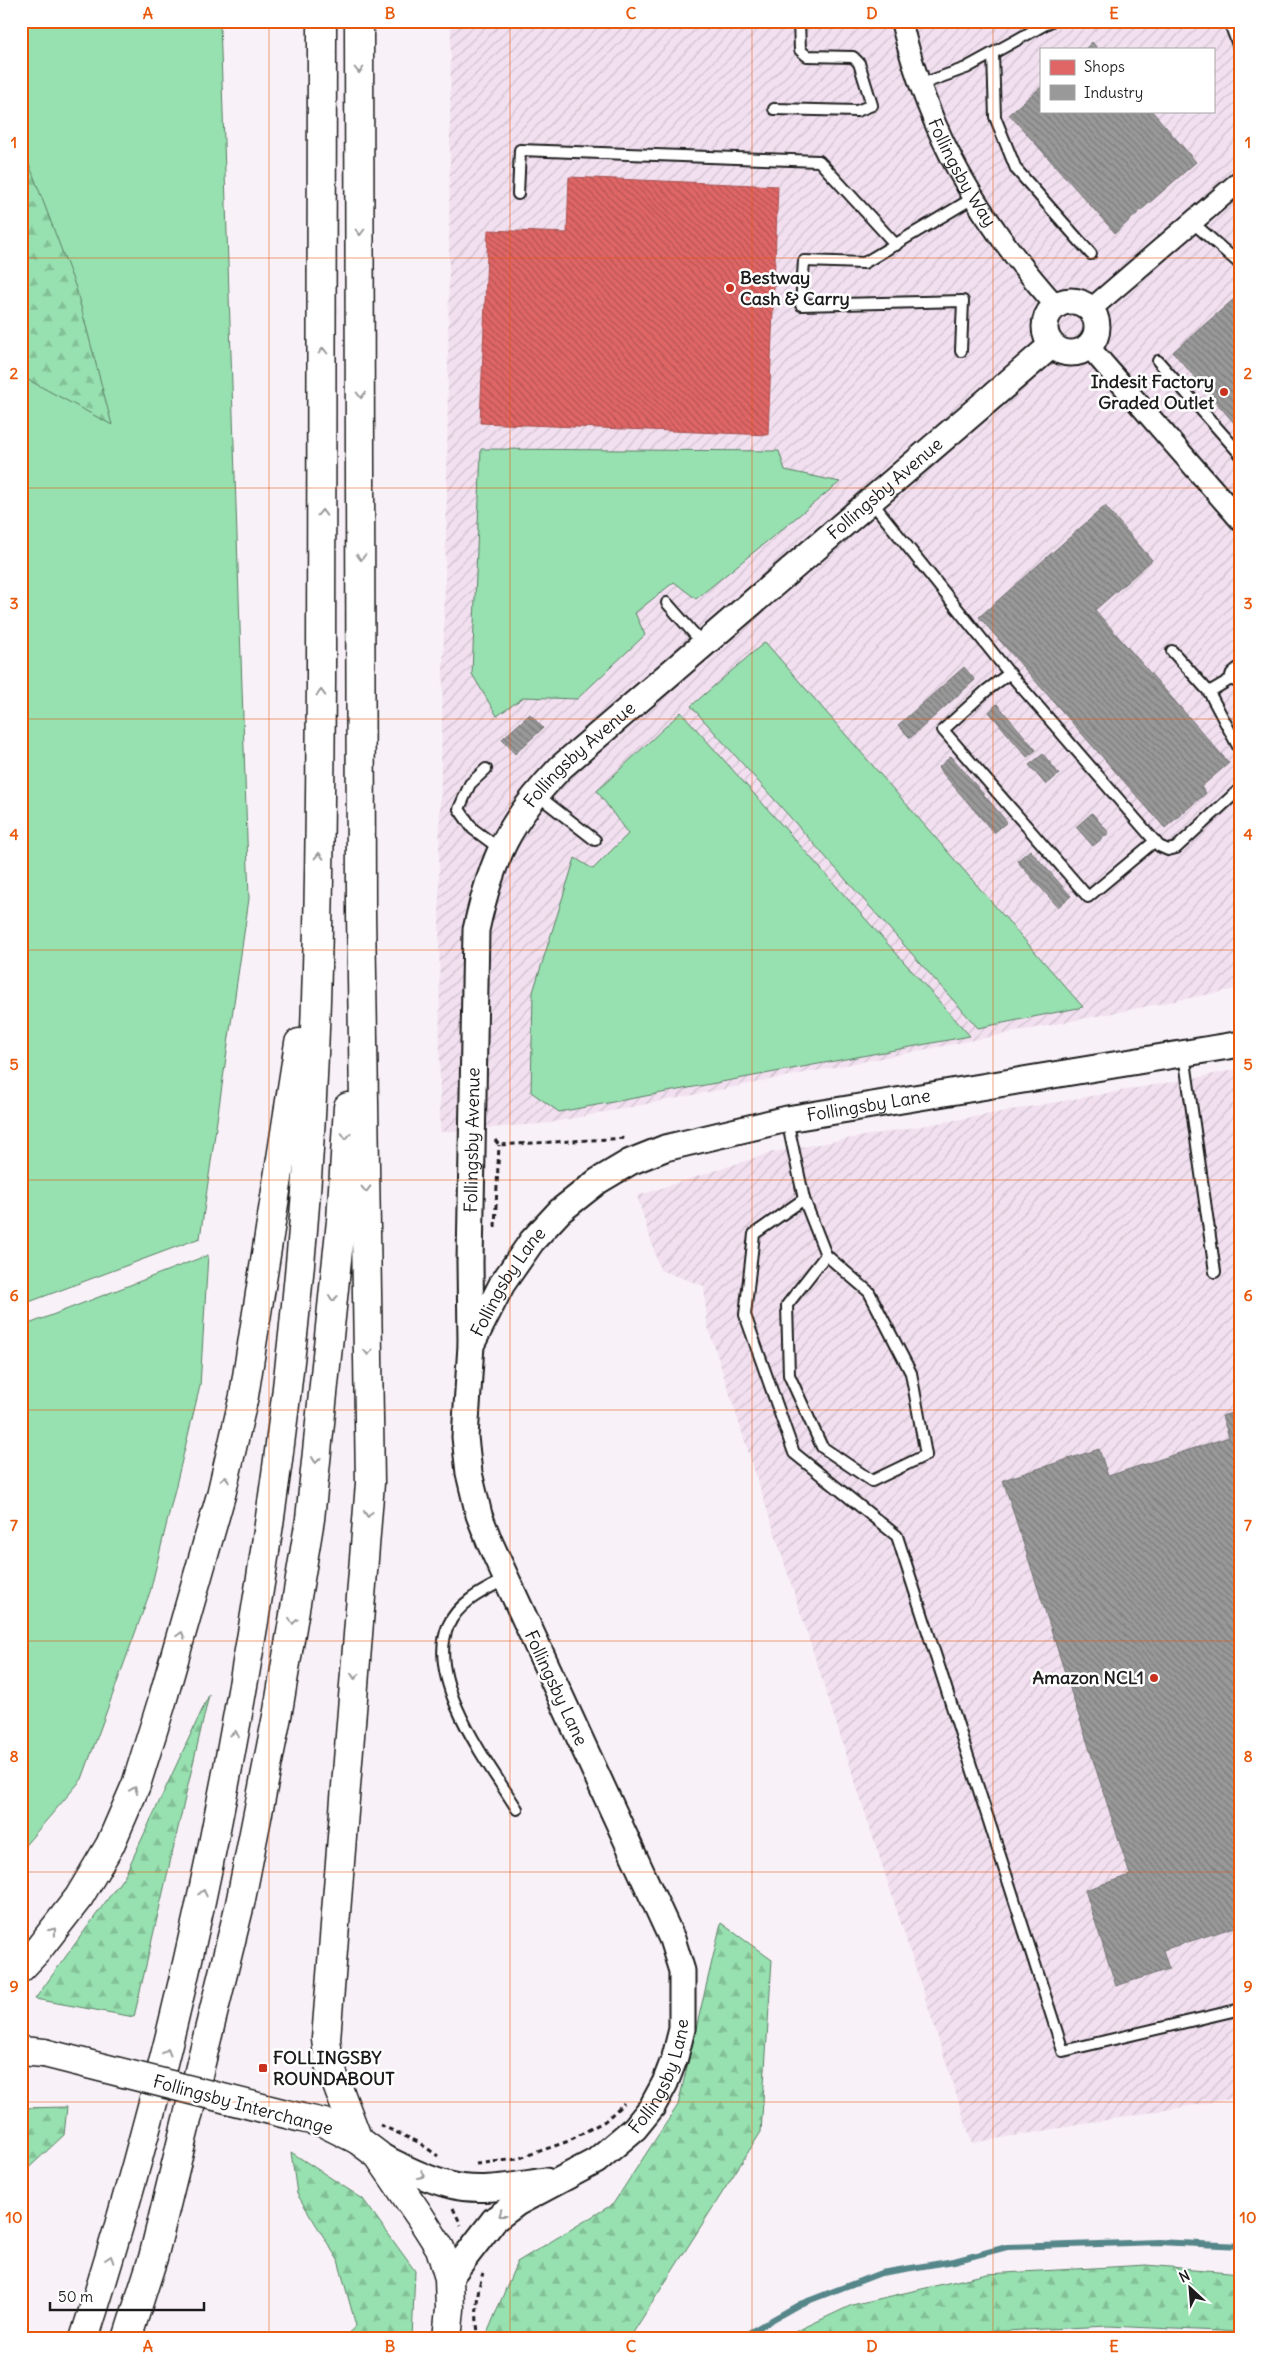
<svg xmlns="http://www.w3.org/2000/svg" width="1262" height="2360" viewBox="0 0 1262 2360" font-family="Delius,sans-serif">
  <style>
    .industrial { fill: url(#industrial-furrows); fill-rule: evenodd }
    .grass { fill: #97e0af; stroke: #5a7e66 }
    .forest { fill: url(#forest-firs); stroke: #5a7e66 }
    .shops { fill: url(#shops-back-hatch); stroke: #a55050 }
    .industry { fill: url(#industry-back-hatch); stroke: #747474 }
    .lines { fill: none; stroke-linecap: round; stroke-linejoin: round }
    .stream { stroke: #558689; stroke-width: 6 }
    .service-casing { stroke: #1c1c1c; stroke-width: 14 }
    .minor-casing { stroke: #1c1c1c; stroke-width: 24 }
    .tertiary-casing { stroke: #1c1c1c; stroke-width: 29 }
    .primary-casing { stroke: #1c1c1c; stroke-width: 31 }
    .motorway-casing { stroke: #1c1c1c; stroke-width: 31 }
    .path { stroke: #1c1c1c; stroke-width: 3; stroke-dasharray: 5 4; stroke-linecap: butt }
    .service { stroke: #fff; stroke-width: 10 }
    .minor { stroke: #fff; stroke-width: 20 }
    .tertiary { stroke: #fff; stroke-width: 25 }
    .primary { stroke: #fff; stroke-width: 28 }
    .motorway { stroke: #fff; stroke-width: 28 }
    .primary-bridge-casing { stroke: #1c1c1c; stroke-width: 31; stroke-linecap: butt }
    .primary-bridge { stroke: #fff; stroke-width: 28 }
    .oneway { stroke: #999 }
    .grid { fill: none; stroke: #e8590c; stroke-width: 1; stroke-opacity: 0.55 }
    .poi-dot { fill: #c8321e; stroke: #fff; stroke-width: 2 }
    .labels { text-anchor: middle; stroke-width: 5; stroke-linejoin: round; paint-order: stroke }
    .street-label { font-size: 18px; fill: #1c1c1c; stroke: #fff }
    .poi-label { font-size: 18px; font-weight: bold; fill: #1c1c1c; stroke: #fff; text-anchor: start }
    .neatline { fill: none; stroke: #e8590c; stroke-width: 2 }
    .grid-label { font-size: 16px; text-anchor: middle; font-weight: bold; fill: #e8590c }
  </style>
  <defs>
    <pattern id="industrial-furrows" width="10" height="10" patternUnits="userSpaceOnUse" patternTransform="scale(1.25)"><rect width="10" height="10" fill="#f2e0f0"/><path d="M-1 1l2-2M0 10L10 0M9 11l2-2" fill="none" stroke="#cfc0cd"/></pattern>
    <pattern id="forest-firs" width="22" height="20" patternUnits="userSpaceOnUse" patternTransform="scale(1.25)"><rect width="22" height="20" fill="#97e0af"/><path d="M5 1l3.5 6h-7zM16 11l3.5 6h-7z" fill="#82c096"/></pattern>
    <pattern id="shops-back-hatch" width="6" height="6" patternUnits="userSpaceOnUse" patternTransform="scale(1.25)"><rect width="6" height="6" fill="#e06666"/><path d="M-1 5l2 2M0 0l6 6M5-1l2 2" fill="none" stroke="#b55353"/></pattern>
    <pattern id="industry-back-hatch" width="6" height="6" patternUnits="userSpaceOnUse" patternTransform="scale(1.25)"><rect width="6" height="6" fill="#999"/><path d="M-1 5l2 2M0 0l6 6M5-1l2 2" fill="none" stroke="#7c7c7c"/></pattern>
  </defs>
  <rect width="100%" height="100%" fill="#f9f1f8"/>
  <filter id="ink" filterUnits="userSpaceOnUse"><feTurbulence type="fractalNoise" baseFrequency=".02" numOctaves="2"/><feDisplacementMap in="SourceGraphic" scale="10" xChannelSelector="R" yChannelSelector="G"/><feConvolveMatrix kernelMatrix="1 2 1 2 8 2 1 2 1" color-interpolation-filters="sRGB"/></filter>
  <g filter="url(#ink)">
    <g class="industrial">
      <path d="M451 21H1241V988L549 1123 440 1132 439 854 447 491ZM1041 49H1213V111H1041Z"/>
      <path d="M1241 1068V2097L972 2143 707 1324 704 1286 660 1270 637 1196 773 1152 1200 1077Z"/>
    </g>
    <g class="grass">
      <path d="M21 21H220L249 899 200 1238 21 1305Z"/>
      <path d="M481 449 779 451 785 470 840 482 696 599 674 582 635 613 645 635 577 699 524 697 497 716 472 674Z"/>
      <path d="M765 642 1083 1007 978 1028 691 706Z"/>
      <path d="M681 712 970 1036 559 1112 531 1092 533 992 575 858 593 869 628 834 597 791Z"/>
      <path d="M208 1255 200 1386 150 1592 82 1779 21 1850V1327Z"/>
    </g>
    <g class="forest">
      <path d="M21 143 76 288 112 425 21 376Z"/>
      <path d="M209 1695 134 2017 35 1999 125 1875Z"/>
      <path d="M721 1923 772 1960 761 2132 629 2339H487L486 2336 517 2262 613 2204 678 2105Z"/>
      <path d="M67 2107 64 2135 21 2175V2108Z"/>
      <path d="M291 2152 363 2199 415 2271 412 2339H342L356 2326 338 2260 297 2194Z"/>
      <path d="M1146 2265 1241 2273V2332L1108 2326 942 2334 935 2339H780L852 2305 987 2274Z"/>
    </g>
    <path class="shops" d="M569 177 778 186 768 435 480 423 488 230 567 233Z"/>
    <g class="industry">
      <path d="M1092 42 1098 49H1085Z"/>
      <path d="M1041 87V111H1152L1196 162 1115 233 1009 114Z"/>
      <path d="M1235 298 1241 305V431L1173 352Z"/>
      <path d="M1105 506 1152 560 1095 610 1229 763 1201 787 1206 793 1165 828 979 617Z"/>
      <path d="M964 667 975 680 910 738 898 725Z"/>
      <path d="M997 704 1036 750 1027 757 989 712Z"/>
      <path d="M530 714 543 728 515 754 502 739Z"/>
      <path d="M1043 754 1059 774 1046 785 1029 765Z"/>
      <path d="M951 756 1007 822 994 833 938 768Z"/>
      <path d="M1092 813 1109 833 1093 846 1076 827Z"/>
      <path d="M1030 850 1071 896 1058 907 1017 861Z"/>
      <path d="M1241 1410V1925L1163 1950 1169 1969 1116 1986 1085 1890 1130 1875 1003 1480 1099 1449 1108 1476 1229 1437 1222 1416Z"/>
    </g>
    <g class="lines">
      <path class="stream" d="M738 2339 800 2304 881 2273 954 2261 1007 2247 1158 2242 1241 2246"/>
      <g class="service-casing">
        <g id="service">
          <path d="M1229 21 1241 53"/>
          <path d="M993 54 995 117 1016 169 1091 254"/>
          <path d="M919 85 966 68 1051 21"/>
          <path d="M774 109 857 111 872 105 859 63 853 57 807 56 800 50 799 21"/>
          <path d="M518 194 520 150 819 161 896 245"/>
          <path d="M1192 222 1241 265"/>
          <path d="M961 351 963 301 801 305 804 261 864 263 973 198"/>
          <path d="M1158 361 1241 455"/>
          <path d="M871 501 1005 668 1159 846 1168 850 1176 848 1241 788"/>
          <path d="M667 603 703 644"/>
          <path d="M1172 651 1209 692 1241 752"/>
          <path d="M1010 673 987 690 943 730 1088 897 1155 841"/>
          <path d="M1209 692 1236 676"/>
          <path d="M486 769 470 784 459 809 473 829 500 849"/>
          <path d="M536 794 595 840"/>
          <path d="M1184 1054 1215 1272"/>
          <path d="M787 1120 804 1199 826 1255 869 1292 911 1373 926 1455 872 1481 822 1447 789 1375 787 1305 826 1255"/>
          <path d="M804 1199 754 1234 745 1315 794 1453 897 1536 1063 2051 1241 2009"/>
          <path d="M506 1579C485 1590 458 1602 448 1626 425 1681 489 1764 517 1809"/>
        </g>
      </g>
      <g class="minor-casing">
        <g id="minor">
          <path id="s1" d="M901 21C930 137 977 217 1056 306"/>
          <path d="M1091 309 1241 180"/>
          <path d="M1089 347 1241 521"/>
          <path d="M1236 676 1241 672"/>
        </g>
      </g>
      <g class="tertiary-casing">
        <g id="tertiary">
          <circle cx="1071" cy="327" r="26"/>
          <path id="s2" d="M471 1342 470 1262 476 930C492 857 509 821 561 767L1052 345"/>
          <path d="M378 2155C401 2166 425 2179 450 2185 480 2193 515 2185 546 2181"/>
          <path id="s3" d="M449 2278 494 2220 517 2203 596 2161 635 2128 652 2107 665 2083 675 2057 682 2029V1971L672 1939 490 1543 479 1515 469 1473 465 1437 471 1345 502 1284 532 1241 560 1211 598 1181 630 1162 665 1148 787 1119 1241 1044"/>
        </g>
      </g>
      <g class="primary-casing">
        <g id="primary">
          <path d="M21 2051 44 2053"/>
          <path d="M302 2118 324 2123 358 2140 378 2155 419 2215 440 2248 449 2278 450 2309 447 2339"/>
        </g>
      </g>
      <g class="motorway-casing">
        <g id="motorway">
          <path d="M21 1968 37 1951 79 1897 110 1845 136 1785 161 1705 221 1495 244 1396 299 1043"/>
          <path d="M358 2140 329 2064 326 2039 370 1483 361 913 359 21"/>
          <path d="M84 2339C147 2145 195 1946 232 1746 271 1538 299 1327 311 1116 319 971 320 825 321 680 323 461 323 241 322 21"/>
          <path d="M127 2339 153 2258 240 1904 278 1711 310 1519 341 1221 348 1107"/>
        </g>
      </g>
      <g class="path">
        <path d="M495 1140 499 1145 626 1138"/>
        <path d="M495 1227 499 1145"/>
        <path d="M380 2125 418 2142 438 2156"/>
        <path d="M476 2164 517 2159 566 2142 605 2121 624 2103"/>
        <path d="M453 2208 461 2225"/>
        <path d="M479 2339C475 2317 476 2293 483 2273"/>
      </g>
      <use href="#service" class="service"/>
      <use href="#minor" class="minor"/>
      <use href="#tertiary" class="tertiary"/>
      <use href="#primary" class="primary"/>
      <use href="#motorway" class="motorway"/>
      <g class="primary-bridge-casing">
        <path id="primary-bridge" d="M44 2053 302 2118"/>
      </g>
      <use href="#primary-bridge" class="primary-bridge"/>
    </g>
    <defs><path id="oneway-chevron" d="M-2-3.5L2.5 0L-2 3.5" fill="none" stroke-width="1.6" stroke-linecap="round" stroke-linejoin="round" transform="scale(1.25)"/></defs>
    <g class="oneway">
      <use href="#oneway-chevron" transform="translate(359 70) rotate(90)"/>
      <use href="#oneway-chevron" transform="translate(360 232) rotate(90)"/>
      <use href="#oneway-chevron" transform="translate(323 351) rotate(-90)"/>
      <use href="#oneway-chevron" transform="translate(361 395) rotate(90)"/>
      <use href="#oneway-chevron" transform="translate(322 513) rotate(-89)"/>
      <use href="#oneway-chevron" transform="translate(361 557) rotate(90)"/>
      <use href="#oneway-chevron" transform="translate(321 693) rotate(-89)"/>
      <use href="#oneway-chevron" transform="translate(319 856) rotate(-89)"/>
      <use href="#oneway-chevron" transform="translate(346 1136) rotate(94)"/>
      <use href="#oneway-chevron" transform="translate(366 1189) rotate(89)"/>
      <use href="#oneway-chevron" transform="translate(333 1298) rotate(96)"/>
      <use href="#oneway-chevron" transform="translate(368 1352) rotate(89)"/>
      <use href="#oneway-chevron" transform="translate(316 1460) rotate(96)"/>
      <use href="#oneway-chevron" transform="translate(225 1479) rotate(-77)"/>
      <use href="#oneway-chevron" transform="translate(368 1514) rotate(95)"/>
      <use href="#oneway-chevron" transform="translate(293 1621) rotate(99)"/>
      <use href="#oneway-chevron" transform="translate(181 1635) rotate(-74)"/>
      <use href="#oneway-chevron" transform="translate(355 1676) rotate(95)"/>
      <use href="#oneway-chevron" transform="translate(235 1734) rotate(-79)"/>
      <use href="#oneway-chevron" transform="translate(134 1790) rotate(-68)"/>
      <use href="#oneway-chevron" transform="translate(203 1893) rotate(-77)"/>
      <use href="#oneway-chevron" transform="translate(53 1931) rotate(-52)"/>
      <use href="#oneway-chevron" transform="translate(167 2052) rotate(-75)"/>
      <use href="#oneway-chevron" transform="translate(422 2175) rotate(25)"/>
      <use href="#oneway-chevron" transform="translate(502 2214) rotate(143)"/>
      <use href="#oneway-chevron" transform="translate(110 2259) rotate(-72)"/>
    </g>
  </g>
  <path class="grid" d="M269 21V2339M510 21V2339M752 21V2339M993 21V2339M21 258H1241M21 488H1241M21 719H1241M21 950H1241M21 1180H1241M21 1410H1241M21 1641H1241M21 1872H1241M21 2102H1241"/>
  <g class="poi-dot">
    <circle cx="730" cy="288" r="5"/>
    <circle cx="1224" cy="392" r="5"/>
    <circle cx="1154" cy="1678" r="5"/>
    <rect x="258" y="2063" width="10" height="10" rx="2.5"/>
  </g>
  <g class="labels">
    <g class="street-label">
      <text dy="6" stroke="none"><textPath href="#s1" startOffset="164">Follingsby Way</textPath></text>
      <text dy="6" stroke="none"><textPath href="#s2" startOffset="1026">Follingsby Avenue</textPath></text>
      <text dy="6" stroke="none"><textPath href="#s2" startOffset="621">Follingsby Avenue</textPath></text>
      <text dy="6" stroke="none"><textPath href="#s3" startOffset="1576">Follingsby Lane</textPath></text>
      <text dy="6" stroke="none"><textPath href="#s2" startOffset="202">Follingsby Avenue</textPath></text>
      <text dy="6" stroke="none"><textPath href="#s3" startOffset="1156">Follingsby Lane</textPath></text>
      <text transform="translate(556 1688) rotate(65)" y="6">Follingsby Lane</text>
      <text dy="6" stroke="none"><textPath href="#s3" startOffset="301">Follingsby Lane</textPath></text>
      <text transform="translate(243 2105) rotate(15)" y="6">Follingsby Interchange</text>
    </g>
    <g class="poi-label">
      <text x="740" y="284">Bestway<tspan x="740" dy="21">Cash &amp; Carry</tspan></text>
      <text x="1214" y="388" text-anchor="end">Indesit Factory<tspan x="1214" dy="21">Graded Outlet</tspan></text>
      <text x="1144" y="1684" text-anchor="end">Amazon NCL1</text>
      <text x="273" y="2064">FOLLINGSBY<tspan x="273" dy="21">ROUNDABOUT</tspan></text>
    </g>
  </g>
  <rect width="1262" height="2360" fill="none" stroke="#fff" stroke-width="55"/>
  <rect x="1040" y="48" width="175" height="65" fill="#ffffff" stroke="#a4a4a4"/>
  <rect x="1050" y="60" width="25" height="15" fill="#e06666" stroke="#a4a4a4"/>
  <text x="1084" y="72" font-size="15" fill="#1c1c1c">Shops</text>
  <rect x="1050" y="85" width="25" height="15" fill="#999999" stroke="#a4a4a4"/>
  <text x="1084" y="98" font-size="15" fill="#1c1c1c">Industry</text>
  <g transform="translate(1190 2288) rotate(334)" stroke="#ffffff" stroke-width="4" paint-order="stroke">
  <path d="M0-4L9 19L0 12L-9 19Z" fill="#1c1c1c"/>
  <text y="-8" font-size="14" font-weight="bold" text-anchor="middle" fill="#1c1c1c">N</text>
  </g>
  <path d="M50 2302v8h154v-8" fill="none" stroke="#1c1c1c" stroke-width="2.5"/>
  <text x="58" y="2302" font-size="15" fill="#1c1c1c" stroke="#ffffff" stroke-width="4" paint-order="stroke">50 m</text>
  <rect x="28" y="28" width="1206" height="2304" class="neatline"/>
  <g class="grid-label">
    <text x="148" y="19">A</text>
    <text x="390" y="19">B</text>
    <text x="631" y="19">C</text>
    <text x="872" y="19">D</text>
    <text x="1114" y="19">E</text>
    <text x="14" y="148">1</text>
    <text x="1248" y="148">1</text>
    <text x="14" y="379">2</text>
    <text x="1248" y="379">2</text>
    <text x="14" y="609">3</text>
    <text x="1248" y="609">3</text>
    <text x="14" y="840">4</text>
    <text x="1248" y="840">4</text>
    <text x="14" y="1070">5</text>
    <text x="1248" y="1070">5</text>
    <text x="14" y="1301">6</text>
    <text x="1248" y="1301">6</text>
    <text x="14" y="1531">7</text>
    <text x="1248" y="1531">7</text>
    <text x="14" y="1762">8</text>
    <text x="1248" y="1762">8</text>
    <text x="14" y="1992">9</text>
    <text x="1248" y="1992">9</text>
    <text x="14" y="2223">10</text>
    <text x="1248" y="2223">10</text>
    <text x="148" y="2352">A</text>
    <text x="390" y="2352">B</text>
    <text x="631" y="2352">C</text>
    <text x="872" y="2352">D</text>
    <text x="1114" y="2352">E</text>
  </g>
</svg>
